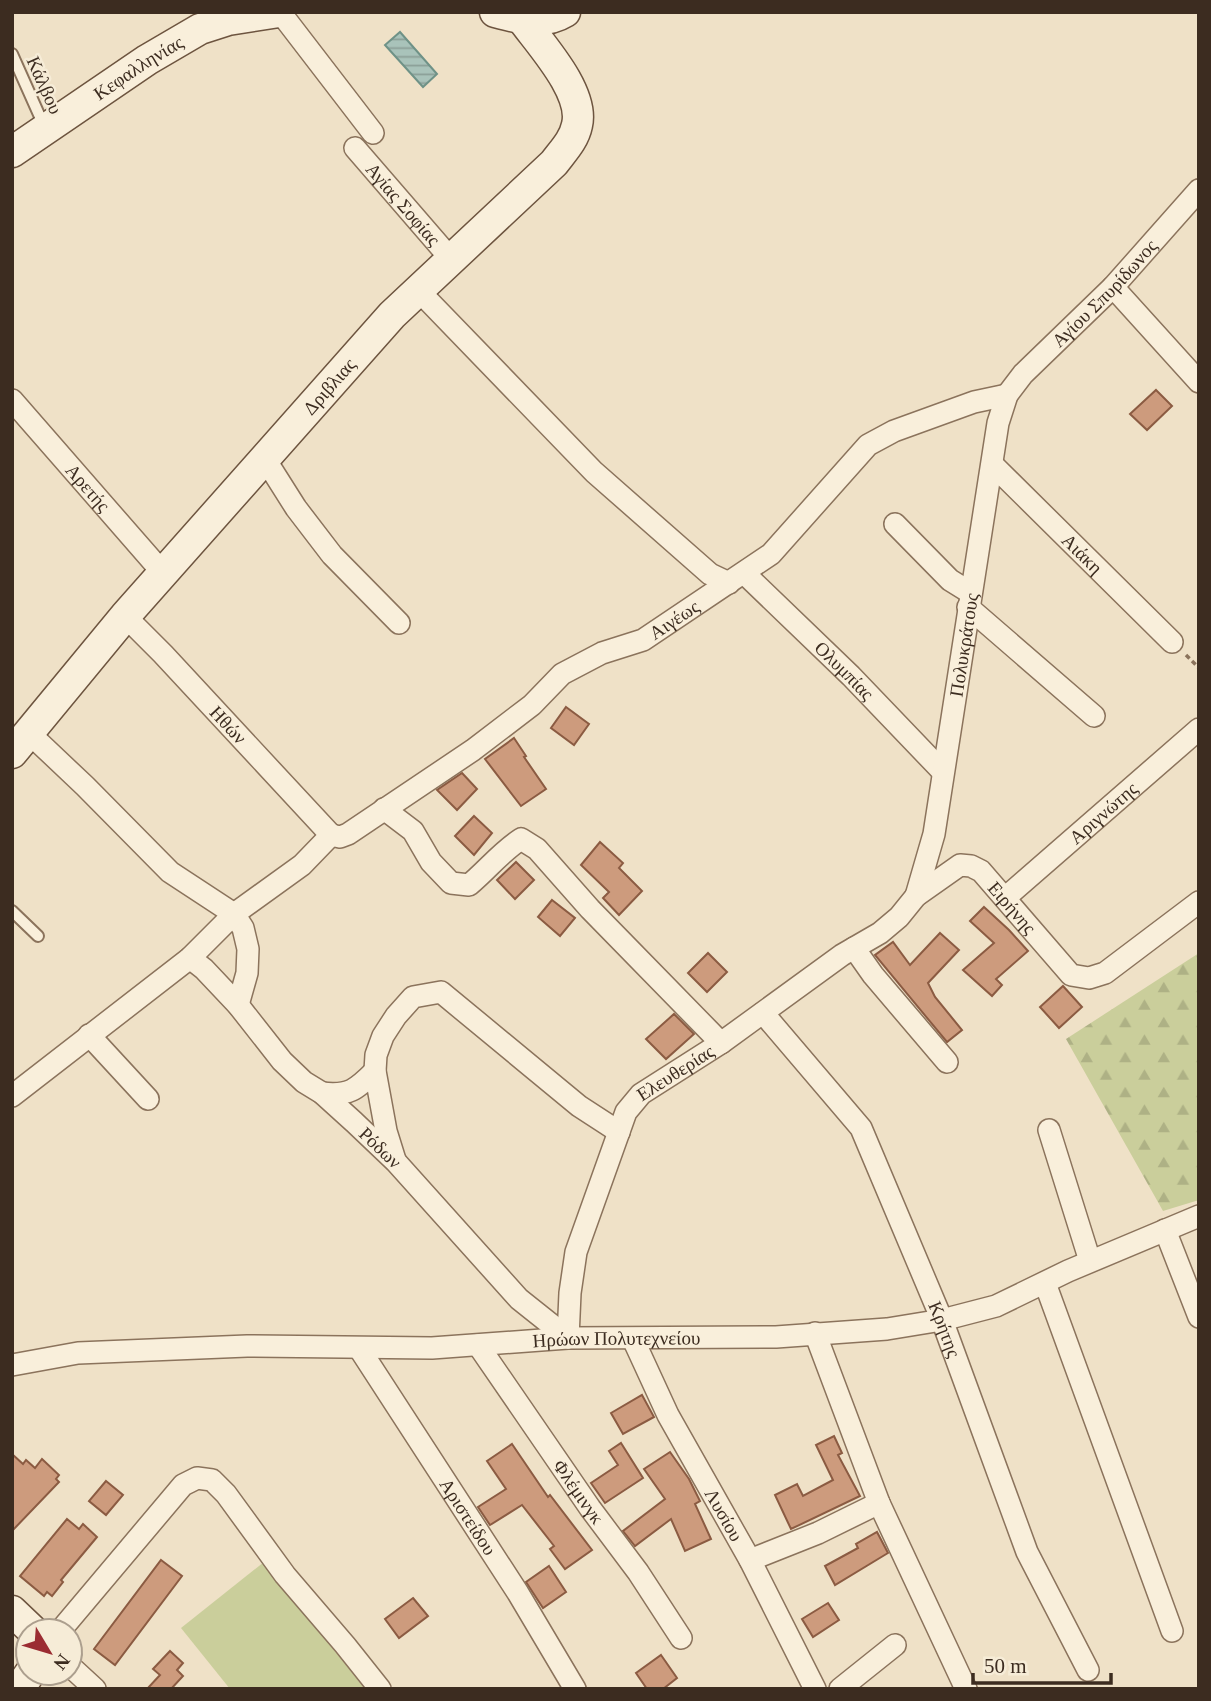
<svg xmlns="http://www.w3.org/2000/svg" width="1211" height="1701" viewBox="0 0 1211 1701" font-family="Georgia,serif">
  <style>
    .green { fill: #cace9b }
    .forest { fill: url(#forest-firs) }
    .water { fill: url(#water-rules); stroke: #6f9287; stroke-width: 2 }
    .building { fill: #cd9b7d; stroke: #8b5b42; stroke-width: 2 }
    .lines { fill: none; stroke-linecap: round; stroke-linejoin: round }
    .lane-casing { stroke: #8b735c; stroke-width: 14 }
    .street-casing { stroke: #8b735c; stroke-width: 24 }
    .secondary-casing { stroke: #6d543f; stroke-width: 33 }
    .path { stroke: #8b735c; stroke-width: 3.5; stroke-dasharray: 5 3.5; stroke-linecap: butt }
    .lane { stroke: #f9efdb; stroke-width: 10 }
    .street { stroke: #f9efdb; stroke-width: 21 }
    .secondary { stroke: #f9efdb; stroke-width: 30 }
    .labels { text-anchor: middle; stroke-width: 5; stroke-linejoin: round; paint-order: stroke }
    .street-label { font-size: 19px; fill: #3c2c20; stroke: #f6ecd7 }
  </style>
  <defs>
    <pattern id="forest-firs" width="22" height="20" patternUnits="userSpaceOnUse" patternTransform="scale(1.75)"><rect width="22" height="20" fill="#cace9b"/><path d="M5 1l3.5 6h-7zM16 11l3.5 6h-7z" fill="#aeb185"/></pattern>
    <pattern id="water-rules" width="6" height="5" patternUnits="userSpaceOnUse" patternTransform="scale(1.75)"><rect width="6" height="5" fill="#a9c3ba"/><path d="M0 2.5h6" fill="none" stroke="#8b9f97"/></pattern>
  </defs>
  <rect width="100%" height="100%" fill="#efe1c7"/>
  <path class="green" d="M264 1562 365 1689H230L181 1628Z"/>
  <path class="forest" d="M1199 953V1200L1163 1211 1066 1039Z"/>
  <path class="water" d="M400 32 437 74 423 87 385 45Z"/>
  <g class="building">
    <path d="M1156 390 1172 406 1147 430 1130 414Z"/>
    <path d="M566 707 589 724 574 745 551 728Z"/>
    <path d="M514 738 526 756 524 757 546 789 521 806 485 759Z"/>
    <path d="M462 773 477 789 457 810 437 790Z"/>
    <path d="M474 816 492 833 474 855 455 836Z"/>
    <path d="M600 842 623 863 619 868 642 891 619 915 603 898 609 892 581 865Z"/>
    <path d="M516 862 534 880 515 899 497 880Z"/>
    <path d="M552 900 575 918 560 936 538 917Z"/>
    <path d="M984 907 1009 930 1028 951 996 979 1002 985 992 996 963 970 994 943 970 921Z"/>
    <path d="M940 933 959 950 928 983 935 997 962 1030 947 1042 875 955 893 942 910 965Z"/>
    <path d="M708 953 727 972 707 992 688 973Z"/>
    <path d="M1063 986 1082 1007 1059 1028 1040 1007Z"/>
    <path d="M674 1014 694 1034 666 1059 646 1039Z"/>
    <path d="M642 1395 654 1417 623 1434 611 1413Z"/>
    <path d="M834 1436 842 1453 838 1455 860 1496 791 1529 775 1495 797 1484 803 1496 833 1480 816 1445Z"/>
    <path d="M621 1443 643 1478 605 1503 591 1483 618 1465 609 1451Z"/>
    <path d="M512 1444 548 1497 550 1495 592 1550 565 1569 550 1549 554 1546 522 1505 490 1525 478 1507 506 1489 487 1461Z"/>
    <path d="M670 1452 689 1479 700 1501 695 1504 711 1539 685 1551 671 1519 635 1546 623 1531 665 1499 644 1469Z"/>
    <path d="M12 1454 23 1464 26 1460 35 1468 42 1459 59 1475 56 1479 59 1482 12 1531Z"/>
    <path d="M106 1481 123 1495 106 1515 89 1501Z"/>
    <path d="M67 1519 79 1529 83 1524 97 1537 61 1580 63 1582 52 1596 47 1592 44 1596 20 1576Z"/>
    <path d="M877 1532 888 1553 835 1585 825 1566 858 1548 856 1544Z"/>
    <path d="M161 1560 182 1576 115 1665 94 1649Z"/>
    <path d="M549 1566 566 1592 543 1608 526 1582Z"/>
    <path d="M413 1598 428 1616 399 1638 385 1619Z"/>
    <path d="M828 1603 839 1620 813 1637 802 1619Z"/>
    <path d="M170 1651 183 1663 177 1670 183 1676 171 1689H147L160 1675 153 1669Z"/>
    <path d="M661 1655 677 1678 663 1689H647L636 1673Z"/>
  </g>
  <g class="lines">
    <g class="lane-casing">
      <g id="lane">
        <path d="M12 54 45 128"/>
        <path d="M12 911 38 936"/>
      </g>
    </g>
    <g class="street-casing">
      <g id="street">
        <path d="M280 12 373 133"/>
        <path id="s1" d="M355 148 451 259"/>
        <path d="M1113 287 1199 382"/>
        <path d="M418 290 594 472 710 574 729 583"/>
        <path id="s2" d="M12 400 163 573"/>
        <path d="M265 459 296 508 332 555 399 623"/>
        <path id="s3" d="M993 465 1172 642"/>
        <path d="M895 524 950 580 971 593"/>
        <path id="s4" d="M744 573 851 676 943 772"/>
        <path d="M968 607 1094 716"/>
        <path id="s5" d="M125 616 163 654 331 835"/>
        <path d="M30 734 85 786 170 872 234 914 243 928 248 949 247 973 238 1005"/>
        <path d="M384 809 413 831 431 862 451 883 469 885C487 870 501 852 521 839L537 849 590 909 721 1043"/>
        <path id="s6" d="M331 835 340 837 348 834 473 750 532 705 562 674 602 653 643 640 771 554 868 445 894 431 974 402 1007 395"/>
        <path id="s7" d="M916 896 934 834 998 423 1007 395 1023 374 1113 287 1199 190"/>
        <path id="s8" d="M1005 898 1199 729"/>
        <path d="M854 948 873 975 947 1062"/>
        <path id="s9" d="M190 958 204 969 238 1005 282 1061 304 1082 322 1093 354 1122 396 1162 519 1299 568 1338"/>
        <path id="s10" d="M763 1013 861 1128 942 1320 1027 1552 1088 1670"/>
        <path d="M89 1035 148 1099"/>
        <path d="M322 1093C349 1096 356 1090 375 1071"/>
        <path d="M12 1096 190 958 234 914 302 865 331 835"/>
        <path d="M1049 1130 1090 1261"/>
        <path d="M395 1160 386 1131 375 1071 376 1055 383 1036 396 1016 413 997 441 992 579 1106 619 1132"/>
        <path d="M1165 1230 1199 1317"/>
        <path d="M1045 1283 1172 1631"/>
        <path d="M815 1333 879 1503 966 1689"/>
        <path id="s11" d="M568 1338 570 1293 576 1252 626 1112 641 1094 721 1043 842 955 880 933 899 917 916 896 960 865 971 866 981 871 1071 975 1089 978 1105 973 1199 902"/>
        <path id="s12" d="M633 1339 668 1415 750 1560 815 1689"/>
        <path id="s13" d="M478 1345 590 1508 638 1572 681 1638"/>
        <path id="s14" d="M359 1348 518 1593 575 1689"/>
        <path id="s15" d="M12 1365 78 1353 247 1346 432 1348 568 1338 776 1337 887 1329 942 1320 996 1306 1068 1271 1199 1216"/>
        <path d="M750 1560 818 1533 879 1503"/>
        <path d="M60 1631 183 1485 197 1478 212 1480 226 1494 285 1575 345 1645 380 1689"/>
        <path d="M70 1666 95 1689"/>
        <path d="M840 1689 895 1645"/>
      </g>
    </g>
    <g class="secondary-casing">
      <g id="secondary">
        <path d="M495 12C519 18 542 26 565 12"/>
        <path id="s16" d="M12 152 147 60 200 29 228 20 279 12"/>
        <path id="s17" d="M12 753 125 616 392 315 554 163C563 151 574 140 577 125 585 92 540 44 522 19"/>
        <path d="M12 1611 33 1631"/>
        <path d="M19 1689 30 1673"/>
      </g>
    </g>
    <path class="path" d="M1186 655 1199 668"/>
    <use href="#lane" class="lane"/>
    <use href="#street" class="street"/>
    <use href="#secondary" class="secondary"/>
  </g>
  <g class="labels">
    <g class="street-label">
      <text dy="7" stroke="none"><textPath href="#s16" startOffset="152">Κεφαλληνίας</textPath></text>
      <text transform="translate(45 85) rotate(66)" y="7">Κάλβου</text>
      <text dy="7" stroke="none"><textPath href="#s1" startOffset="74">Αγίας Σοφίας</textPath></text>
      <text dy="7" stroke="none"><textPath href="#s7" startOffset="651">Αγίου Σπυρίδωνος</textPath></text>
      <text dy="7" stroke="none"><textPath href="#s17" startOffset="485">Δριβλιας</textPath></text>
      <text dy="7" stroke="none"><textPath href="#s2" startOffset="116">Αρετής</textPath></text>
      <text dy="7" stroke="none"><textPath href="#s3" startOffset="126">Αιάκη</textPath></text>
      <text dy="7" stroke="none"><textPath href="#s6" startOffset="411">Αιγέως</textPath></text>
      <text dy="7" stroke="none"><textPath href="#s7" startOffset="256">Πολυκράτους</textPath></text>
      <text dy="7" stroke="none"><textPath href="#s4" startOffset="140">Ολυμπίας</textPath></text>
      <text dy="7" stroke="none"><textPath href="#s5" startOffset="150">Ηθών</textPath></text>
      <text dy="7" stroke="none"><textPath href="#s8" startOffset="130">Αριγνώτης</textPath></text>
      <text dy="7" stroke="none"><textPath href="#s11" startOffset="723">Ειρήνης</textPath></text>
      <text dy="7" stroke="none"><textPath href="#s11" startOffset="299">Ελευθερίας</textPath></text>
      <text dy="7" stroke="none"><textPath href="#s9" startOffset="270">Ρόδων</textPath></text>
      <text dy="7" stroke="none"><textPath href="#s10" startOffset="369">Κρήτης</textPath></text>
      <text dy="7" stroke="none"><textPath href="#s15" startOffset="606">Ηρώων Πολυτεχνείου</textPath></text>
      <text dy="7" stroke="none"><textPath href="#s13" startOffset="178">Φλέμινγκ</textPath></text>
      <text dy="7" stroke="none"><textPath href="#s12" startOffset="198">Λυσίου</textPath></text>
      <text dy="7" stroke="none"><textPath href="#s14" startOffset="201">Αριστείδου</textPath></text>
    </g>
  </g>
  <rect width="1211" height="1701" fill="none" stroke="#3c2c20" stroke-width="28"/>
  <g transform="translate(49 1652) rotate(128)"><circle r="33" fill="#f6ecd7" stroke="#ac9f8e" stroke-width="2"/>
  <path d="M0-5L12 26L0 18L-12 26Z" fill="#9b2c32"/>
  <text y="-10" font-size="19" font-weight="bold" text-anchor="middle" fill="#3c2c20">N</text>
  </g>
  <path d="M973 1673v10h138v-10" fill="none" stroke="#3c2c20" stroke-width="3.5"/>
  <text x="984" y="1673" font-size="21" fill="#3c2c20" stroke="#f6ecd7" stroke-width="5" paint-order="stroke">50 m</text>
</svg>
